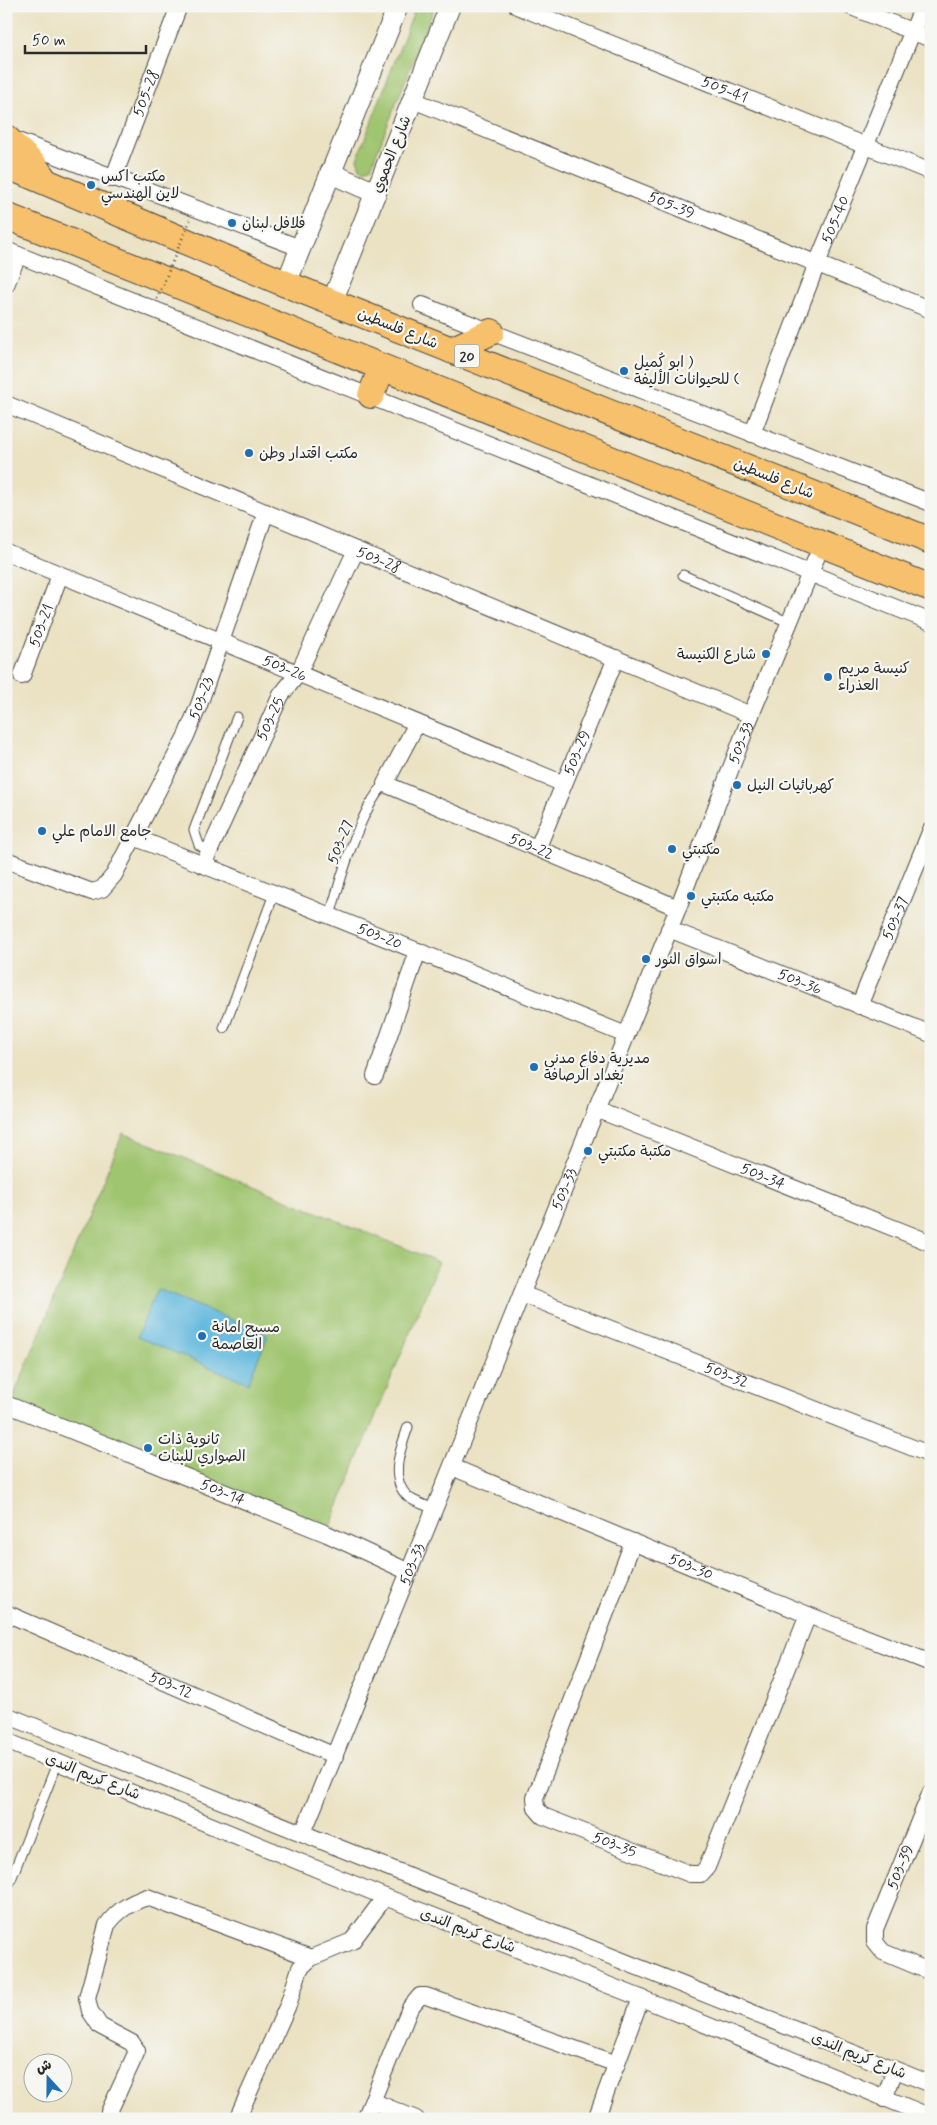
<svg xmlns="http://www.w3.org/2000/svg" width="937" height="2125" viewBox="0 0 937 2125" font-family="Mynerve,'Playpen Sans Arabic',sans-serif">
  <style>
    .green { fill: #a0c56f; stroke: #66784d }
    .water { fill: #61b8de; stroke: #467284 }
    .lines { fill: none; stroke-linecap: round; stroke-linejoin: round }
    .service-casing { stroke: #484642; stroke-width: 11 }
    .minor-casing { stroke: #484642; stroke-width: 18 }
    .tertiary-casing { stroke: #484642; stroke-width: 22 }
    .primary-casing { stroke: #484642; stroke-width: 28 }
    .service { stroke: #fff; stroke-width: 9 }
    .minor { stroke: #fff; stroke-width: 16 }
    .tertiary { stroke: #fff; stroke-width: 20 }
    .primary { stroke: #f7c06c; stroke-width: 26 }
    .path-bridge { stroke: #484642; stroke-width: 3; stroke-dasharray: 1 4; stroke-linecap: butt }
    .poi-dot { fill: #1f6fb2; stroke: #f6f6f2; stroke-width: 2 }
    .labels { text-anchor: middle; stroke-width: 4.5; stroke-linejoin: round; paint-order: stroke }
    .shield { fill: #f6f6f2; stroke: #686867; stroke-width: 1 }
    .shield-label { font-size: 14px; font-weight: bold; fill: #2b2b2b }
    .street-label { font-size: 15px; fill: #2b2b2b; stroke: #f6f6f2 }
    .poi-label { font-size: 15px; fill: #2b2b2b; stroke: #f6f6f2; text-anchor: start }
  </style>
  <rect width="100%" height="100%" fill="#f6f6f2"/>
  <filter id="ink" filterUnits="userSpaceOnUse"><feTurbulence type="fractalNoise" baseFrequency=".02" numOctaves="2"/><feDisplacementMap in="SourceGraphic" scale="10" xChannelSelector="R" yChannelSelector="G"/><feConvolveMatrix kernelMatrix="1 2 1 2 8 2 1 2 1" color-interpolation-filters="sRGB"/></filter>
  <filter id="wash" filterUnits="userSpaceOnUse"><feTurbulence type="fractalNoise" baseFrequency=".0096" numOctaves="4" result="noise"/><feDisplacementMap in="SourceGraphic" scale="20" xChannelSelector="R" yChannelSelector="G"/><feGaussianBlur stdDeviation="1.12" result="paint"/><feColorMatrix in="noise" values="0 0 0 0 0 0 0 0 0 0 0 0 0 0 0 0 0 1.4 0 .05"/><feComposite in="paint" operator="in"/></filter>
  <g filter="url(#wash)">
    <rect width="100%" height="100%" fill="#ebe2c3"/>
    <g class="green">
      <path d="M416 6H435L371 167 365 170 360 168 357 159Z"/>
      <path d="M123 1133 439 1262 327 1534 10 1405Z"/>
    </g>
    <path class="water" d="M157 1289 268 1335 248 1383 137 1337Z"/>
  </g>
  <g filter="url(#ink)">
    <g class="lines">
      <g class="service-casing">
        <g id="service">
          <path d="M683 575 788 622"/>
          <path d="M209 851 199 845 194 830 237 717"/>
          <path d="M330 916C340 880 360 808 385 784"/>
          <path d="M224 1028 274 894"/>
          <path d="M408 1427C401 1448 388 1478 408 1497 414 1502 426 1505 433 1509"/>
          <path d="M6 1892 58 1761"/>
        </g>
      </g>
      <g class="minor-casing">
        <g id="minor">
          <path id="s1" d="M517 6 931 172"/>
          <path d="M849 6 931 39"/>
          <path id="s2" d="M413 100 931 310"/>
          <path d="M15 140 300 248"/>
          <path id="s3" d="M113 179 179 6"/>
          <path d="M6 250 931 622"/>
          <path d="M6 285 18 255"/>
          <path d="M422 305 931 503"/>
          <path id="s4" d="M6 404 751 715"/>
          <path id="s5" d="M752 434 816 266 923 6"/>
          <path id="s6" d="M6 552 564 784"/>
          <path id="s7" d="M22 676 60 575"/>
          <path id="s8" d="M417 723 385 784 678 908"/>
          <path id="s9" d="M134 837 626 1035"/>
          <path id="s10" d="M538 847 616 658"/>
          <path id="s11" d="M6 860 92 892 102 889 114 875 186 736 199 705 266 512"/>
          <path id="s12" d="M203 865 281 695 298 674 356 550"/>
          <path id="s13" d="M669 929 931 1034"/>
          <path id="s14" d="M859 1006 931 830"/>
          <path d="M375 1076 418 951"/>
          <path id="s15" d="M596 1109 931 1243"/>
          <path id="s16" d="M522 1294 931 1455"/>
          <path id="s17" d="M6 1404 327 1534 409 1572"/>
          <path id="s18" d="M452 1467 808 1615 931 1663"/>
          <path id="s19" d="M633 1542 535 1798 536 1808 543 1816 690 1874H701L707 1867 808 1615"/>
          <path id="s20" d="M6 1613 335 1756"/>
          <path d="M6 1715 931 2084"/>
          <path d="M6 1741 385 1897 641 1998 931 2117"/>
          <path d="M931 1792 875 1929V1942L883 1952 931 1972"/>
          <path id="s21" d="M303 1833 678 908 751 715 822 544"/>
          <path d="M884 2099 895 2070"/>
          <path d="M372 2101 416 2119"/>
          <path d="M109 2112 137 2051 132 2043 100 2026 90 2011 87 1998 107 1925C118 1910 130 1903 147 1897L311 1958"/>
          <path d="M237 2119 288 2005 300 1968 311 1958 352 1941 385 1897"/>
          <path d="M365 2119 410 2008 420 1996H426L617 2064"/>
          <path d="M596 2119 641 1998"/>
        </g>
      </g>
      <g class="tertiary-casing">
        <g id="tertiary">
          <path d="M330 173 376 193"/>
          <path d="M286 284 398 6"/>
          <path d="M332 302 450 6"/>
        </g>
      </g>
      <g class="primary-casing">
        <g id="primary">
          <path d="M6 138 34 165 45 181"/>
          <path d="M6 165 286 284 931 541"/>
          <path d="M6 216 931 588"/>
          <path d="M451 350 491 332"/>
          <path d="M371 395 382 368"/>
        </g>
      </g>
      <use href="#service" class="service"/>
      <use href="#minor" class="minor"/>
      <use href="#tertiary" class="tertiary"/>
      <use href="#primary" class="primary"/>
      <path class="path-bridge" d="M157 299 190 220"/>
    </g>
  </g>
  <g class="poi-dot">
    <circle cx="91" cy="185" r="5"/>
    <circle cx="232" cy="223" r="5"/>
    <circle cx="624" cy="371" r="5"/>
    <circle cx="249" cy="453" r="5"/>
    <circle cx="766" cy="654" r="5"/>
    <circle cx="828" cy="677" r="5"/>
    <circle cx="737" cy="785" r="5"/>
    <circle cx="42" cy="831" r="5"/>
    <circle cx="672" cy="849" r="5"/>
    <circle cx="691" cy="896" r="5"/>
    <circle cx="646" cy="959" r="5"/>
    <circle cx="534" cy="1067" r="5"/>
    <circle cx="588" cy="1151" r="5"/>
    <circle cx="202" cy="1336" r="5"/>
    <circle cx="148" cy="1448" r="5"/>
  </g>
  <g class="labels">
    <rect class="shield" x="454.5" y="344.5" width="25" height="23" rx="4"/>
    <g class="shield-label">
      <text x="467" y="361">20</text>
    </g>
    <g class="street-label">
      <text dy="5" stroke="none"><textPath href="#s1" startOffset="224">505-41</textPath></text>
      <text dy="5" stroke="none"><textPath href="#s3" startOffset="92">505-28</textPath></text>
      <text transform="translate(391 154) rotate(-68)" y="5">شارع الحموي</text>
      <text dy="5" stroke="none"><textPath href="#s2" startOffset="279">505-39</textPath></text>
      <text dy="5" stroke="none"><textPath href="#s5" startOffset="230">505-40</textPath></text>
      <text transform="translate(398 328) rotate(22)" y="5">شارع فلسطين</text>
      <text transform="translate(774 478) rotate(22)" y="5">شارع فلسطين</text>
      <text dy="5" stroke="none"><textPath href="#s4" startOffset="404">503-28</textPath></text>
      <text dy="5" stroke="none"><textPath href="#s7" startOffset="54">503-21</textPath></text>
      <text dy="5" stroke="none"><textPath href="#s6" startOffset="302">503-26</textPath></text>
      <text dy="5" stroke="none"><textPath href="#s11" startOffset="318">503-23</textPath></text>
      <text dy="5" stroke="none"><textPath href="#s12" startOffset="161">503-25</textPath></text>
      <text dy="5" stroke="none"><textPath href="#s21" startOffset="1175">503-33</textPath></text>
      <text dy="5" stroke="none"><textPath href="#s10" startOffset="102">503-29</textPath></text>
      <text transform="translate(340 842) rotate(-68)" y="5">503-27</text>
      <text dy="5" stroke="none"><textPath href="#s8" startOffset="228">503-22</textPath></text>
      <text dy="5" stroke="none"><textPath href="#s14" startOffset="95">503-37</textPath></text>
      <text dy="5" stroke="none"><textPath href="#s9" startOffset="265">503-20</textPath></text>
      <text dy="5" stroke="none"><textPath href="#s13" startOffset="141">503-36</textPath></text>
      <text dy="5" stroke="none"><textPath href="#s15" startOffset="180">503-34</textPath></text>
      <text dy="5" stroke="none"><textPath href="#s21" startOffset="695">503-33</textPath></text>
      <text dy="5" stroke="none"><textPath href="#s16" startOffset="220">503-32</textPath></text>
      <text dy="5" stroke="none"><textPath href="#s17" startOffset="234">503-14</textPath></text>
      <text dy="5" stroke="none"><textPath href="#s21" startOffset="290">503-33</textPath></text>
      <text dy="5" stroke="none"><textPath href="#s18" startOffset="259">503-30</textPath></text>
      <text dy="5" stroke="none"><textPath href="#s20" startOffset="180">503-12</textPath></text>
      <text transform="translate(93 1776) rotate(22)" y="5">شارع كريم الندى</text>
      <text dy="5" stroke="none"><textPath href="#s19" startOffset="372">503-35</textPath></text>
      <text transform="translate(900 1867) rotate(-68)" y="5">503-39</text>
      <text transform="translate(468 1930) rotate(21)" y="5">شارع كريم الندى</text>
      <text transform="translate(859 2055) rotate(22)" y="5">شارع كريم الندى</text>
    </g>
    <g class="poi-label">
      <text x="101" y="181">مكتب اكس<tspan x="101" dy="17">لاين الهندسي</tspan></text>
      <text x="242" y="228">فلافل لبنان</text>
      <text x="634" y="367">ابو كُميل )<tspan x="634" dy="17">للحيوانات الأليفة (</tspan></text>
      <text x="259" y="458">مكتب اقتدار وطن</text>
      <text x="756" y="659" text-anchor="end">شارع الكنيسة</text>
      <text x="838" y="673">كنيسة مريم<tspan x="838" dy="17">العذراء</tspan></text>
      <text x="747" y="790">كهربائيات النيل</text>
      <text x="52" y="836">جامع الامام علي</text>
      <text x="682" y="854">مكتبتي</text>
      <text x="701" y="901">مكتبه مكتبتي</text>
      <text x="656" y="964">اسواق النور</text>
      <text x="544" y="1063">مديرية دفاع مدني<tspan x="544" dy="17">بغداد الرصافة</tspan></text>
      <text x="598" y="1156">مكتبة مكتبتي</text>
      <text x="212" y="1332">مسبح امانة<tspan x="212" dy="17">العاصمة</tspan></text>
      <text x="158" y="1444">ثانوية ذات<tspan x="158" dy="17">الصواري للبنات</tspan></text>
    </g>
  </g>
  <rect width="937" height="2125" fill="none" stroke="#f6f6f2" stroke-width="25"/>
  <g transform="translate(48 2078) rotate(339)"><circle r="24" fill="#f6f6f2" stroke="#a5a5a2"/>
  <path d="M0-4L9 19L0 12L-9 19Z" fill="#1f6fb2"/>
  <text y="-8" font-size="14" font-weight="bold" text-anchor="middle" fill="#2b2b2b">ش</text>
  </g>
  <path d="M25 45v8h121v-8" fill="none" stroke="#2b2b2b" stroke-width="2.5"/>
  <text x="32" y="45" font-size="15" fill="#2b2b2b" stroke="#f6f6f2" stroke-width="4" paint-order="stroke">50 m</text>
</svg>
